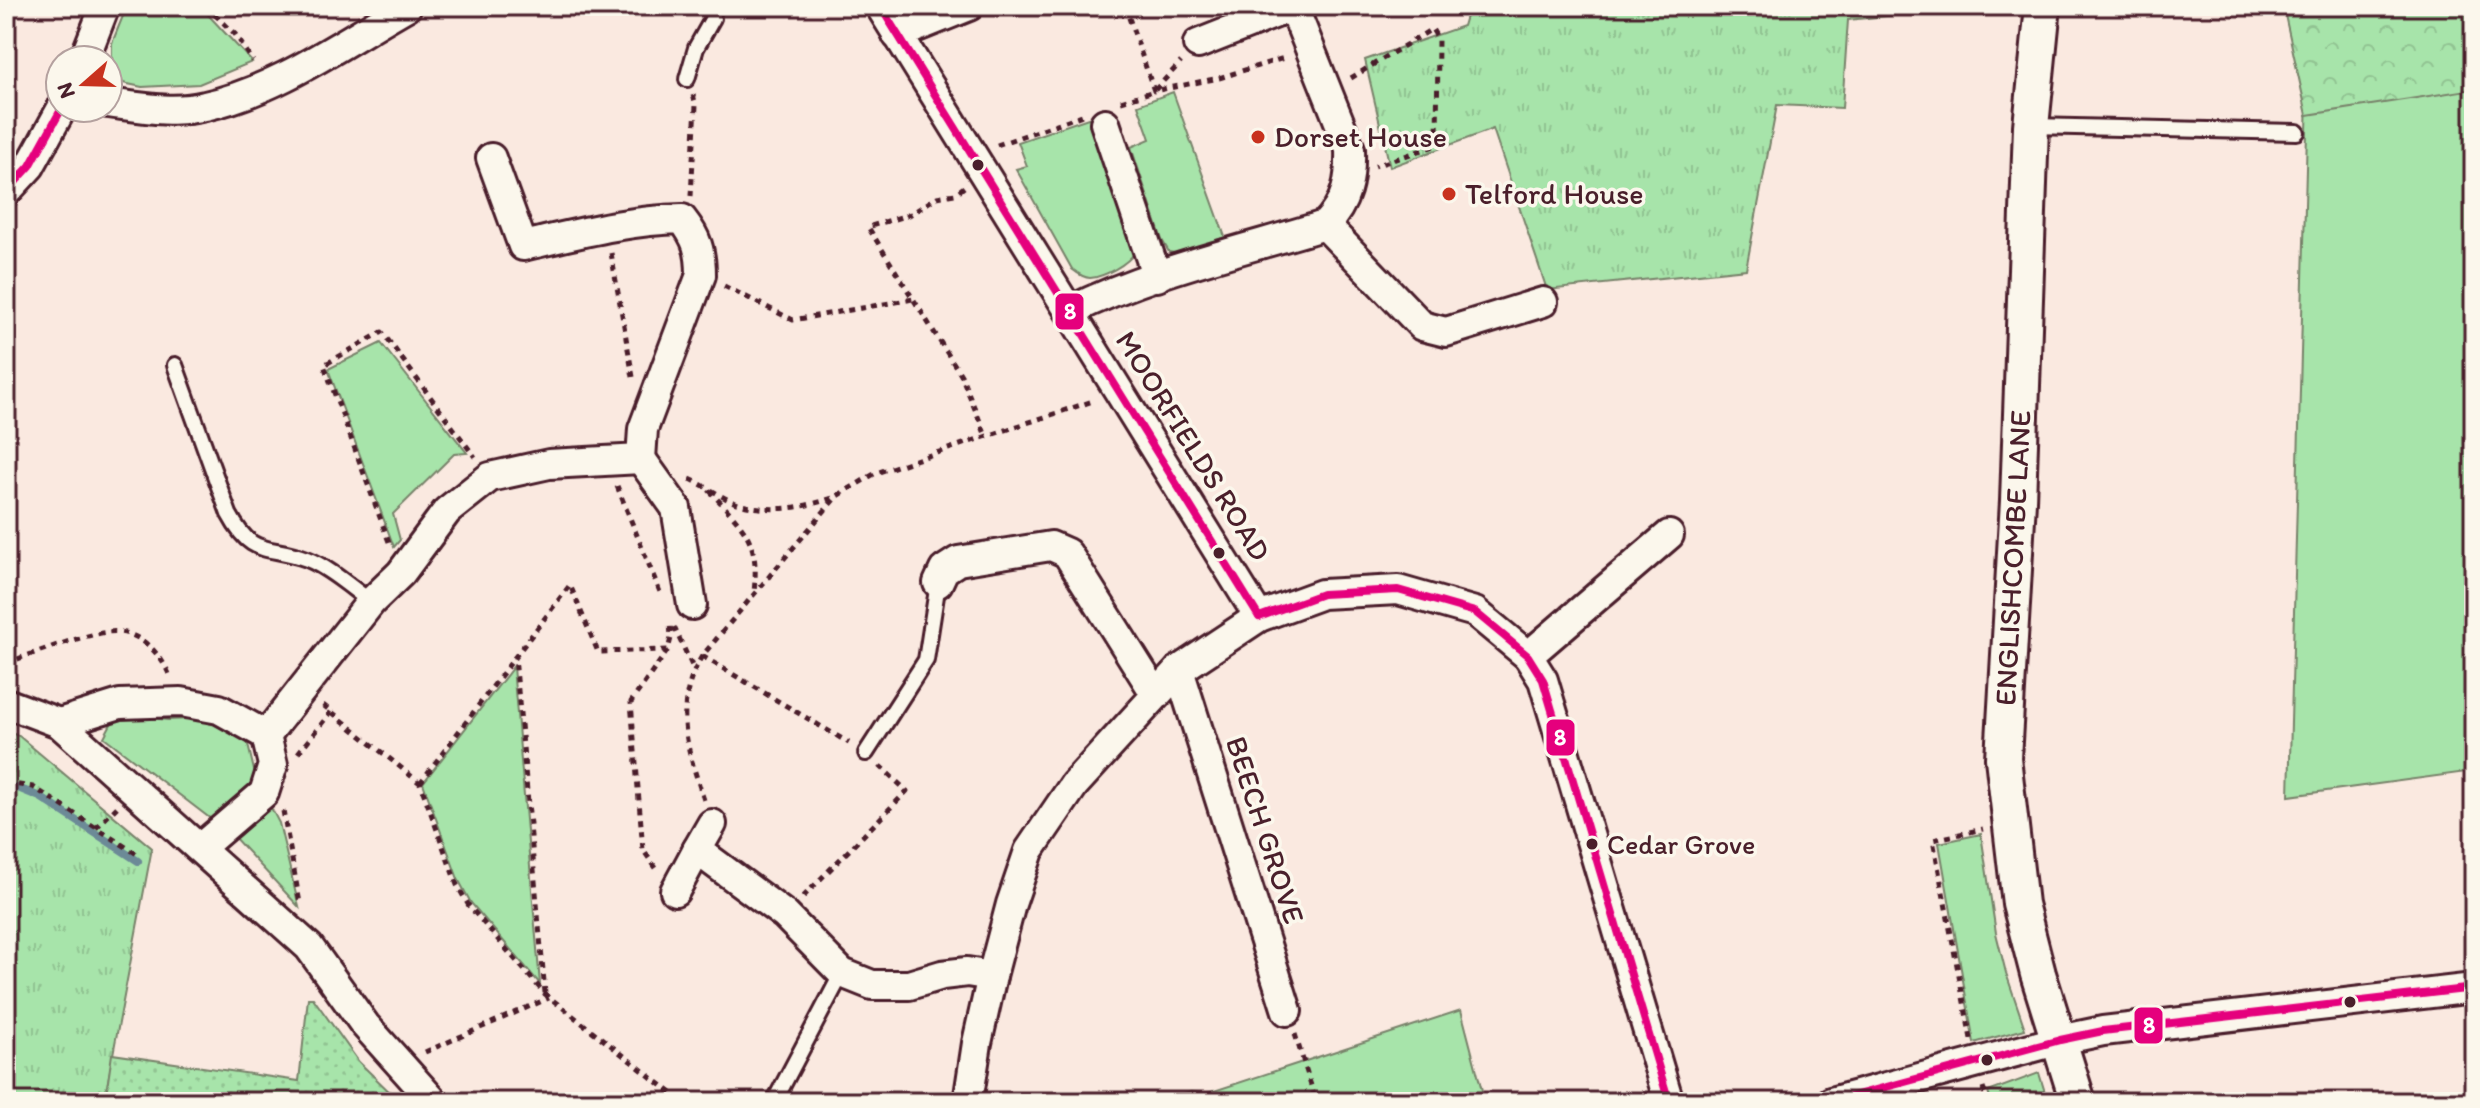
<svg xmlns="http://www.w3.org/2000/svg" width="2480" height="1108" viewBox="0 0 2480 1108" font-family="Itim,sans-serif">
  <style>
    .grass { fill: #a7e4aa; stroke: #78826a; stroke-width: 2 }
    .forest { fill: url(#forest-crowns); stroke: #78826a; stroke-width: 2 }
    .park { fill: url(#park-tufts); stroke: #78826a; stroke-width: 2 }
    .garden { fill: url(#garden-dots); stroke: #78826a; stroke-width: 2 }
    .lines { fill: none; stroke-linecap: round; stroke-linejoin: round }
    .stream { stroke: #6c8a97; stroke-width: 8 }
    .service-casing { stroke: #4a1f2b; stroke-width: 20 }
    .minor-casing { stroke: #4a1f2b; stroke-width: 34 }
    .tertiary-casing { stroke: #4a1f2b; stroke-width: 40 }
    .path { stroke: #4a1f2b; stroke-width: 5; stroke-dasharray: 6 6; stroke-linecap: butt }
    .service { stroke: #fbf7ec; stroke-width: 14 }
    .minor { stroke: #fbf7ec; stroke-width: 28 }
    .tertiary { stroke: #fbf7ec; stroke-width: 34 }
    .bus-1-casing { stroke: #fbf7ec; stroke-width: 14 }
    .bus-1 { stroke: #e5007d; stroke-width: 8 }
    .poi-dot { fill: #c8321e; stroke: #fbf7ec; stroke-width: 3 }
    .bus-dot { fill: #4a1f2b; stroke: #fbf7ec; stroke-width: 3 }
    .labels { text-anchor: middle; stroke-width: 7; stroke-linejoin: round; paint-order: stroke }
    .bus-label { font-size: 28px; fill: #4a1f2b; stroke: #fbf7ec; text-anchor: start }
    .poi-label { font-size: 30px; fill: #4a1f2b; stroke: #fbf7ec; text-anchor: start }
    .street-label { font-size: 30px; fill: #4a1f2b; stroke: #fbf7ec }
    .line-badge { stroke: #fbf7ec; stroke-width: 3 }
    .badge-label { font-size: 22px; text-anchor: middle; font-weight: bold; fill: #fff }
  </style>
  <defs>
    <pattern id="forest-crowns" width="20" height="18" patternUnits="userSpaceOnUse" patternTransform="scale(2)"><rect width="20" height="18" fill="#a7e4aa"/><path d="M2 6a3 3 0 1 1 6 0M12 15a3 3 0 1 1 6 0" fill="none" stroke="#91c392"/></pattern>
    <pattern id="park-tufts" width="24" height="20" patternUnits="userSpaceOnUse" patternTransform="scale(2)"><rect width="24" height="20" fill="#a7e4aa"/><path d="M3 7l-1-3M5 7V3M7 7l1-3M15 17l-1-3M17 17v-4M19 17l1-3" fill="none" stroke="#91c392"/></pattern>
    <pattern id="garden-dots" width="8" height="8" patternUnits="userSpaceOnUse" patternTransform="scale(2)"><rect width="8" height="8" fill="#a7e4aa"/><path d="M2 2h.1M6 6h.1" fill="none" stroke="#91c392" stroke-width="1.8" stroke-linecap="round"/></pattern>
  </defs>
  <rect width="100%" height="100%" fill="#fae9e0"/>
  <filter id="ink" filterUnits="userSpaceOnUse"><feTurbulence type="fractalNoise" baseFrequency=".0125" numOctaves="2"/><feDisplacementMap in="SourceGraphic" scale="16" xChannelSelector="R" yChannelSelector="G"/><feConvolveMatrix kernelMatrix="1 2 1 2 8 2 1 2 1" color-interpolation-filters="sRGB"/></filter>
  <g filter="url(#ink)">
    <g class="grass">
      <path d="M127 6H200L252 62 199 84 142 87 123 83 112 66V43Z"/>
      <path d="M2474 69V771L2289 796 2308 95Z"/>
      <path d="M1173 92 1225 237 1180 254 1169 252 1162 240 1131 147 1150 139 1138 105Z"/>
      <path d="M1091 117 1135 252C1128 264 1104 277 1090 278 1083 278 1077 273 1072 269L1016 169 1027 166 1018 142Z"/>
      <path d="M381 343 467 453 454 454 393 514 400 540 394 547 328 369Z"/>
      <path d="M513 667 540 984 471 903 458 879 423 783Z"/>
      <path d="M124 715 168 720 213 718 246 736 256 779 279 823 299 907 233 836 104 737 112 722Z"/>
      <path d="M1981 834 1996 933 2006 973 2025 1029 1974 1043 1939 843Z"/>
      <path d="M1461 1010 1485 1102H1158L1191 1092 1205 1094Z"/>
      <path d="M2039 1073 2048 1102H1991L1988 1092Z"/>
    </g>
    <path class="forest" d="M2283 6H2474V89L2307 115Z"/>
    <g class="park">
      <path d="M1469 6H1982L1848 20 1842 108 1777 105 1746 269 1547 290 1493 129 1390 167 1365 60 1463 26Z"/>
      <path d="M6 731 19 736 152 848 104 1102H6Z"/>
    </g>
    <path class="garden" d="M308 998H313L359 1062 400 1102H105L112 1054 299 1081Z"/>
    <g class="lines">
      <path class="stream" d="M6 787 18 788 40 797 138 861"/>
      <g class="service-casing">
        <g id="service">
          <path d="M687 79 696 48 713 18 711 6"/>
          <path d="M2031 126 2297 132"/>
          <path d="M175 365 229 514C253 559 267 544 307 559 328 567 353 589 371 602"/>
          <path d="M866 753 926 660 938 583"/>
          <path d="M774 1102 842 973"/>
        </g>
      </g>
      <g class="minor-casing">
        <g id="minor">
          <path d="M880 6 1259 617"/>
          <path d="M897 35 969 6"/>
          <path d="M1198 44 1294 6"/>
          <path d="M84 60 105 6"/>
          <path d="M108 103C139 107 174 114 205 106 278 90 343 42 407 6"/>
          <path d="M1105 123 1157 277"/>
          <path d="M6 192 30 166 62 108"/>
          <path d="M1325 225 1422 326 1446 332 1543 302"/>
          <path d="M1070 311C1150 271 1240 251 1325 225 1347 202 1351 180 1350 149L1293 6"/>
          <path d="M641 459 676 508 692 605"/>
          <path d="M938 583 944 570 958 561 1051 546 1067 553 1155 693"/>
          <path d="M1528 656 1669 535"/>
          <path d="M1179 670 1287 1011"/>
          <path d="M6 703 59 723 309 947 365 1025 434 1102"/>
          <path d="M59 723 120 704 181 702 219 709 266 735 273 765 264 793 200 848"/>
          <path d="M266 735 371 602 401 573 447 511 490 477 549 464 641 459 643 429 701 275C701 251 697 238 682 219 628 220 576 234 523 246L491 158"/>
          <path d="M712 824 697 850 785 915 842 973 872 985H909L942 975 967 972 992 976"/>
          <path d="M675 891 697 850"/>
          <path d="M968 1102 977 1043 992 976 1011 904 1029 851 1074 785 1179 670 1259 617 1322 594 1398 590 1475 612 1528 656 1543 680 1669 1102"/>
          <path d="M1831 1102 2060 1040 2103 1031 2474 988"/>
        </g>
      </g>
      <g class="tertiary-casing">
        <path id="tertiary" d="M2043 6 2031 126 2018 501 2003 758 2020 904 2038 974 2078 1102"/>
      </g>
      <g class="path">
        <path d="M206 6 235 34 253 61"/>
        <path d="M1125 6 1154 91 1219 78 1284 58"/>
        <path d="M1351 78 1432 29 1438 39 1437 145 1375 166"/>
        <path d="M1121 101 1154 91 1181 62"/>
        <path d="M997 145 1082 115"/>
        <path d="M964 187 955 194 937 197 911 214 868 227 961 375 986 436"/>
        <path d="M691 196 696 105 693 95"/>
        <path d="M611 253 633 377"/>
        <path d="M724 286 793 320 913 299"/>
        <path d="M690 479C707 486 724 500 742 505 775 513 805 507 836 497"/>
        <path d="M617 486 660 592"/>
        <path d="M709 490C743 528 760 537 754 592"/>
        <path d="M389 542 324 365 382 332 475 457"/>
        <path d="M674 627 694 670"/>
        <path d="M702 656 849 743"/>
        <path d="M6 663C31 655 97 628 120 632 143 635 161 655 169 674"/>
        <path d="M323 705 420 783 457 885 469 906 545 994 683 1102"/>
        <path d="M298 753 331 712"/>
        <path d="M6 783 33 787 140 856"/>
        <path d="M420 783 515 657"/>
        <path d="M704 800C687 748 672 707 702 656L837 496 876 473 1093 401"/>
        <path d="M283 811 300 903"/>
        <path d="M96 828 117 807"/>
        <path d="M656 868 643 850 631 702 668 650 671 638 670 622"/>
        <path d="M803 897 907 791 880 766"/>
        <path d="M545 993 515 657 570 585 598 652 668 650"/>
        <path d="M1295 1034 1316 1102"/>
        <path d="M1971 1039 1933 840 1983 829"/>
        <path d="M425 1052 549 998"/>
        <path d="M1983 1088 1988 1102"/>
      </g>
      <use href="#service" class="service"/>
      <use href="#minor" class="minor"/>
      <use href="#tertiary" class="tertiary"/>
      <g class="bus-1-casing">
        <g id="bus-1">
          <path d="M880 6 1259 617"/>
          <path d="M6 192 30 166 62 108"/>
          <path d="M1259 617 1322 594 1398 590 1475 612 1528 656 1543 680 1669 1102"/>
          <path d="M1831 1102 2060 1040 2103 1031 2474 988"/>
        </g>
      </g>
      <use href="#bus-1" class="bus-1"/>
    </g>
  </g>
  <g class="poi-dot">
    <circle cx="1258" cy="137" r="8"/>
    <circle cx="1449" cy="194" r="8"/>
  </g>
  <g class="bus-dot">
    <circle cx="978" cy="165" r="7"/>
    <circle cx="1219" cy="553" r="7"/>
    <circle cx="1592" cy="844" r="7"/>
    <circle cx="2350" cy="1002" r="7"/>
    <circle cx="1987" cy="1060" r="7"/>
  </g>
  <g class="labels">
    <g class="bus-label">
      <text x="1607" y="854">Cedar Grove</text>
    </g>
    <g class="poi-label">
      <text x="1274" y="147">Dorset House</text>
      <text x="1465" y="204">Telford House</text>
    </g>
    <g class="street-label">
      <text transform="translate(1193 446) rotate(58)" y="10">MOORFIELDS ROAD</text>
      <text transform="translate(2013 558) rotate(-87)" y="10">ENGLISHCOMBE LANE</text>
      <text transform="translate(1265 830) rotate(72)" y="10">BEECH GROVE</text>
    </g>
  </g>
  <g class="line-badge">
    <rect x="1054" y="292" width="31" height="39" rx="8" fill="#e5007d"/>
    <rect x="1545" y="718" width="31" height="39" rx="8" fill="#e5007d"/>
    <rect x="2133" y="1006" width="31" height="39" rx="8" fill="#e5007d"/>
  </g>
  <g class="badge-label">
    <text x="1070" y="319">8</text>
    <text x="1560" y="745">8</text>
    <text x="2149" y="1033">8</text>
  </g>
  <rect width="2480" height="1108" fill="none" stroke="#fbf7ec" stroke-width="32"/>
  <rect x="16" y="16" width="2448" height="1076" fill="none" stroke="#4a1f2b" stroke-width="3" filter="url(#ink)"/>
  <g transform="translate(84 84) rotate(250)"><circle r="38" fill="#fbf7ec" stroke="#b4a19f" stroke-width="2"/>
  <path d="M0-6L14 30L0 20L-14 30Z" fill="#c8321e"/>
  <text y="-12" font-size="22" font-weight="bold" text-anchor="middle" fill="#4a1f2b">N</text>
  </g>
</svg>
